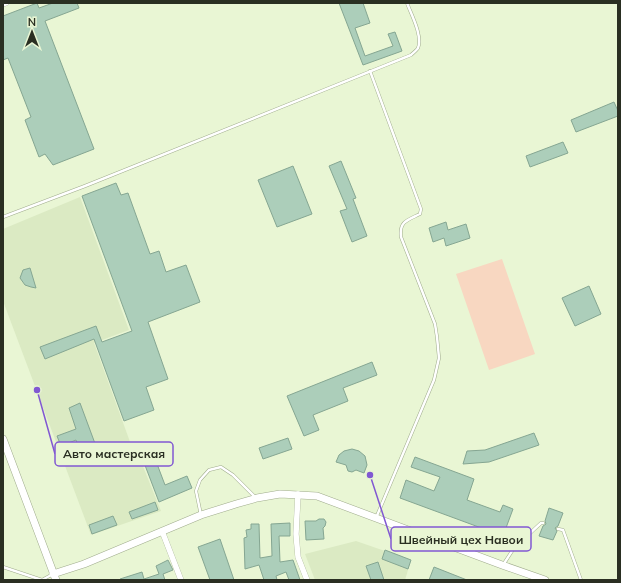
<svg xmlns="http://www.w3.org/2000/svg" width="621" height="583" viewBox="0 0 621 583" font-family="Mulish,sans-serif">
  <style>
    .built { fill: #dbeac3 }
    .green { fill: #f8d7c1 }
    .building { fill: #acceba; stroke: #85a692 }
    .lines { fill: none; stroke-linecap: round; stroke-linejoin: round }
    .service-casing { stroke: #a0ac8d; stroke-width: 3.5 }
    .minor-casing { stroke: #a0ac8d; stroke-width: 6 }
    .tertiary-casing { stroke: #a0ac8d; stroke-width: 8 }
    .service { stroke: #fff; stroke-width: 2.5 }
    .minor { stroke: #fff; stroke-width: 5.5 }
    .tertiary { stroke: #fff; stroke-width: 7 }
    .leader { fill: none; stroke: #8158d2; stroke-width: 1.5 }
    .callout-dot { fill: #8158d2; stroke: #e9f6d4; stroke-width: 1.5 }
    .callout { fill: #e9f6d4; stroke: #8158d2; stroke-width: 1.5 }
    .callout-label { font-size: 12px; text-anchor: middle; font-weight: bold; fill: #2a2f22 }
  </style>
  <rect width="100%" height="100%" fill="#e9f6d4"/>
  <g class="built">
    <path d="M80 197 129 330 94 343 133 450 136 449 161 511 91 535 3 301V229Z"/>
    <path d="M356 541 411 560 405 580H315L305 554Z"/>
  </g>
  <path class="green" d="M502 259 535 354 489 370 456 274Z"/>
  <g class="building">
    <path d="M37 3 39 8 53 3H77L79 8 45 21 94 149 53 165 45 154 39 157 25 120 31 117 8 58 3 60V16Z"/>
    <path d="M339 3H363L370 23 355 28 365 56 393 46 388 34 395 32 402 51 363 65Z"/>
    <path d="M614 102 618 111V116L576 132 571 120Z"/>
    <path d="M563 142 568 153 530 167 526 156Z"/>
    <path d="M341 161 356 198 353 199 367 236 352 242 340 211 347 209 329 166Z"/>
    <path d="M293 166 312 214 277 227 258 180Z"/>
    <path d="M116 183 121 195 128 193 150 254 159 251 166 272 186 265 200 302 148 322 168 379 146 387 154 410 124 421 94 339 45 359 40 347 96 326 102 342 132 331 82 196Z"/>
    <path d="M446 222 448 230 466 224 470 238 446 246 444 238 433 242 429 228Z"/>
    <path d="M30 268 36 288 31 287 25 285 20 278 23 270Z"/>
    <path d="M589 286 601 314 575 326 562 298Z"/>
    <path d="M372 362 377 375 343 388 348 401 313 415 319 430 304 436 287 396Z"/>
    <path d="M80 403 100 457 84 463 76 440 61 446 57 436 76 429 69 408Z"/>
    <path d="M534 433 539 445 489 462 463 464 467 451 485 450Z"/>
    <path d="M288 438 292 449 263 459 259 448Z"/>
    <path d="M352 449 359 451 365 456 367 465 364 473 356 470 352 472 348 471 346 465 336 462 339 455 344 451Z"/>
    <path d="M154 456 165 485 187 476 192 488 159 502 143 460Z"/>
    <path d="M415 457 474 479 467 500 500 512 503 505 513 509 503 536 400 498 406 480 434 491 440 477 411 467Z"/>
    <path d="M155 502 158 510 132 519 129 512Z"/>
    <path d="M549 508 563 513 558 526 555 528 557 531 553 540 539 536 543 526 546 524 545 521Z"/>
    <path d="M113 516 117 525 92 534 89 525Z"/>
    <path d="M319 519H324L326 522 325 526 323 528 324 539 306 540 305 521H316Z"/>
    <path d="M290 523V536H279L280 562 293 560 300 580H289L286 572 276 576 277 580H264L259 565 245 569 244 538 247 537 246 530 251 529V524H259L260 558 272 556 271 524Z"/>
    <path d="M220 539 234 580H210L198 547Z"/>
    <path d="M385 550 411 560 408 569 382 559Z"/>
    <path d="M168 560 173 570 163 574 165 580H120V579L142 572 144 579 159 574 156 566Z"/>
    <path d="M378 562 384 580H371L366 566Z"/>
    <path d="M434 567 467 580H429Z"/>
  </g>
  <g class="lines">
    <g class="service-casing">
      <g id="service">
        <path d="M370 71 421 209 420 214C408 220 399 221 401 237L435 324 437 337 439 358 434 380 376 518"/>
        <path d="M3 217 85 186 411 55C413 53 417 50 418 48 423 36 411 14 407 3"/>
        <path d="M201 515 196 491 200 480 209 470 221 467 233 475 255 497"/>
        <path d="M558 529 563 530 581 580"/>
        <path d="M503 565 514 548 541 523H543"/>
        <path d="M3 567 42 580"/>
        <path d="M42 580 53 574"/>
      </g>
    </g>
    <g class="minor-casing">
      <g id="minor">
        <path d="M3 4 6 3"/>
        <path d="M298 494 296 534 298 557 307 580"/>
        <path d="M162 531 181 580"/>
      </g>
    </g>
    <g class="tertiary-casing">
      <g id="tertiary">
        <path d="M3 439 56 580"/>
        <path d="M53 574 84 564 201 515 236 504 257 498 280 494 317 496 502 565 545 580"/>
      </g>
    </g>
    <use href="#service" class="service"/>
    <use href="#minor" class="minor"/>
    <use href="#tertiary" class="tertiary"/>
  </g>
  <path class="leader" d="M37 390L55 454M370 475L391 539"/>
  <g class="callout-dot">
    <circle cx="37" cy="390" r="4"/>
    <circle cx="370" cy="475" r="4"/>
  </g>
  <g class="callout">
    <rect x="55" y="442" width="118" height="24" rx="4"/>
    <rect x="391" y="527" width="140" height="24" rx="4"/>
  </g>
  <g class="callout-label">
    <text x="114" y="458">Авто мастерская</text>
    <text x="461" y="544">Швейный цех Навои</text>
  </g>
  <rect width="621" height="583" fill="none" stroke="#2a2f22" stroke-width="8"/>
  <g transform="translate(32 32)" stroke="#e9f6d4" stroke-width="3" paint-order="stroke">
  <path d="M0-3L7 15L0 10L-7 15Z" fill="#2a2f22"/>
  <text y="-6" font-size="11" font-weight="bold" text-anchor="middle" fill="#2a2f22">N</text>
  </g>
</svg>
